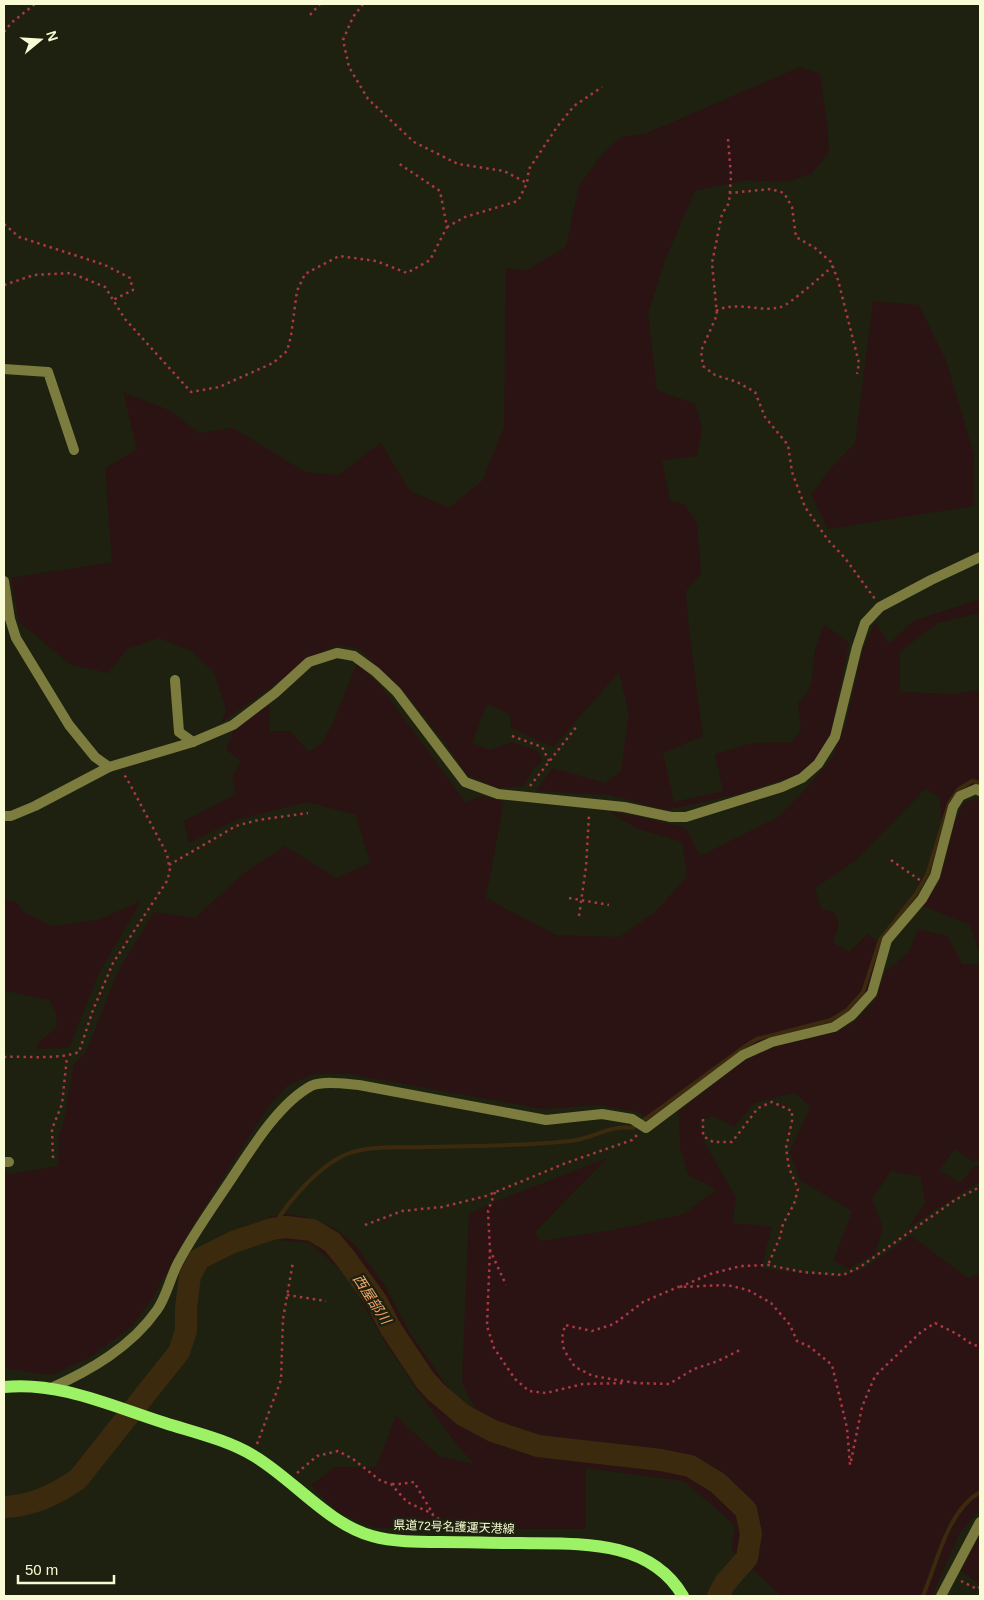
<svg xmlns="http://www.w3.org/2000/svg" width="984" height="1600" viewBox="0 0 984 1600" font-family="Helvetica,'Noto Sans JP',sans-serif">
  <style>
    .green { fill: #2b1314 }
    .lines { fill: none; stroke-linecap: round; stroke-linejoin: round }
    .stream { stroke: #3c2a0e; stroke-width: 4 }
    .river { stroke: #3c2a0e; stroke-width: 22 }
    .path { stroke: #aa3942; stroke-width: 2.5; stroke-dasharray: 2.5 4; stroke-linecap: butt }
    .street { stroke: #7b7c3e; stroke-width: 10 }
    .primary { stroke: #9cf264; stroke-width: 12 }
    .labels { text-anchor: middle; stroke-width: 5; stroke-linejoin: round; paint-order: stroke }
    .street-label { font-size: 12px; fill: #f8fbd3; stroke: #1e210f }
    .water-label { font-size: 14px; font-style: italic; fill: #f2a76a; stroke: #1e210f }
  </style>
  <rect width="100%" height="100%" fill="#1e210f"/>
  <g class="green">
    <path d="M800 67 820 74 827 123 829 152 811 174 787 182 745 180 695 191 665 260 648 314 657 390 695 404 702 429 697 456 662 460 670 501 684 504 697 523 701 573 686 591 689 630 703 736 663 753 674 802 723 791 715 754 753 743 792 742 801 729 798 703C815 690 812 674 814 655 816 645 821 634 824 624L849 643 831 732 815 759 797 775 742 793 667 810 609 795 536 791 552 768 605 783 621 771 629 714 619 672 553 747 511 728 510 714 487 704 472 743 490 750 512 742 539 752 542 761 533 769 524 786 498 788 467 775 445 743 402 689 359 649 339 645 310 657 283 679 222 722 226 710 220 690 213 671 192 651 159 638 127 649 108 673 71 665 19 622 11 578 112 562 105 468 137 449 123 392 171 411 199 433 233 428 305 472 338 475 381 443 410 491 449 508 482 481 504 428 506 268 527 270 566 247 579 186 600 157 621 137 645 134Z"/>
    <path d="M873 301 919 305 947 363 974 455 973 506 828 529 811 495 829 470 855 443Z"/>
    <path d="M980 599V613L937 623 900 652V692L956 694 980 690V786L960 793 942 835 940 797 925 789 855 861 815 888 821 909 834 912 839 924 833 943 849 952 868 934 883 946 870 991 851 1011 832 1023 770 1040 650 1119 638 1112 599 1105 543 1109 349 1074H314L288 1085 268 1107 188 1233 151 1301 131 1327 89 1358 51 1375 4 1368V1175L58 1166 59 1133 63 1125 74 1064 86 1053 117 973 154 912 195 918 244 873 285 846 336 878 370 863 356 815 308 802 236 820 189 843 184 821 236 794 232 777 241 762 226 749 234 729 269 705 270 731H290L309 752 322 743 333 723 357 663 381 687 465 802 483 796 504 801 486 898 556 935 619 937 654 913 687 877 682 842 636 828 609 812 637 816 686 828 700 856 778 817 802 793 832 758 846 722 863 649 875 622 889 644 913 621Z"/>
    <path d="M975 798 980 800V955L970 925 923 906 939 883 955 822 963 804Z"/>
    <path d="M4 899 16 902 24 912 52 926 98 920 141 901 98 975 69 1048 38 1049V1043L57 1027 56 1012 49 1000 6 991 4 992Z"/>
    <path d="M918 929 948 936 962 964 980 965V1160L972 1161 955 1149 939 1170 960 1183 975 1166H980V1181L908 1228 925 1203 921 1177 891 1171 872 1199 883 1227 875 1254 848 1269 834 1260 852 1211 800 1180 790 1152 810 1106 795 1093 754 1103 734 1127 714 1116 699 1121 705 1144 736 1197 733 1223 772 1227 761 1269 840 1277 863 1269 911 1236 968 1278 980 1273V1509L959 1534 932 1596H779L778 1593 732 1550 735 1525 684 1481 586 1468V1529L376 1528 339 1513 311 1485 335 1467H376L396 1416 439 1456 474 1464 457 1445 420 1394 386 1344 347 1276 310 1243 267 1239V1217L288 1214 306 1217 336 1229 355 1245 384 1284 411 1335 450 1390 478 1415 462 1383 469 1214 497 1201 607 1158 535 1232 540 1241 614 1230 684 1214 717 1189 688 1175 680 1147 679 1111 740 1063 773 1047 835 1032 853 1023 875 1000 885 972 909 952Z"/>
    <path d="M980 1534V1582L978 1583 961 1571Z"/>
  </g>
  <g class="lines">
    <g class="stream">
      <path d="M272 1229C287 1202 322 1161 353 1152 376 1145 402 1148 425 1147 474 1146 522 1146 570 1141 593 1139 607 1125 633 1128L744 1047 757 1039 831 1020 847 1010 863 992 880 940 915 895 927 875 949 803 959 789 972 781 980 783"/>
      <path d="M923 1596C937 1563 947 1511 980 1492"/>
    </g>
    <path class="river" d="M4 1507C31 1506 57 1494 78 1479L179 1352 186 1331V1308L190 1276 199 1259 233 1242 272 1229 286 1227 312 1230 332 1242 346 1259 377 1302 391 1329 425 1380 436 1392 463 1415 493 1431 538 1446 661 1460 690 1466 718 1483 746 1510 751 1534 747 1558 725 1583 718 1596"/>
    <g class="path">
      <path d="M363 4 353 17 343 40 349 67 368 99 414 142 458 164 504 171 527 183"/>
      <path d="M310 15 320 4"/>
      <path d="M4 32 11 23 35 4"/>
      <path d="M728 139 731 176 729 203 722 214 712 263 717 315 701 351 703 366 715 375 737 382 755 392 765 417 788 445 792 472 805 507 828 540 845 558 875 599"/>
      <path d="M729 193 771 189 784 193 792 207 796 237 815 248 831 262 838 280 859 363 857 374"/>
      <path d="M4 224 19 237 105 265 130 278 133 290 113 300"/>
      <path d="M447 227 465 217 518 201 527 183 529 169 557 127 574 106 602 87"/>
      <path d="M4 285 34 275 71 273 105 287 125 319 191 392 219 387 273 363 287 351 291 336 297 291 305 274 339 256 376 261 407 273 430 260 447 227 440 191 398 163"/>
      <path d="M716 311C737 300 759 313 781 307 789 305 824 274 833 266"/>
      <path d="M512 736 542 747 549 761"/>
      <path d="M530 786 577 726"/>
      <path d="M891 860 921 881"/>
      <path d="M169 865 236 826 258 820 308 813"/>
      <path d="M569 898 609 905"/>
      <path d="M579 916 586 867 589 815"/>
      <path d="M4 1057C27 1056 58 1060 79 1052L93 1010 113 963 167 881 170 871 167 854 126 777 122 774"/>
      <path d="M703 1119V1136L713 1142H732L758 1108 772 1102 792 1111V1121L786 1148 789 1168 798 1189 794 1204 783 1224 780 1237 768 1265"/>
      <path d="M53 1158 52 1129 62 1104 67 1057"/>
      <path d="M495 1192 488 1211 490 1250 506 1285"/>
      <path d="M365 1225 402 1211 442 1207 486 1196 566 1163 632 1140 637 1135"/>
      <path d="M490 1250 487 1326 494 1348 515 1379 529 1391 546 1393 583 1384 626 1383"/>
      <path d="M680 1287 710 1274 741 1266 768 1265 803 1272 843 1275 860 1267 955 1200 980 1187"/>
      <path d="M287 1295 326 1301"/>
      <path d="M634 1383 669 1384 694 1369 718 1361 742 1349"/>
      <path d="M636 1383 593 1376 575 1367 564 1350 562 1338 565 1325 592 1331 614 1324 643 1302 678 1287 727 1285 748 1290 771 1303 790 1325 797 1341 810 1347 832 1365 847 1428 850 1465"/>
      <path d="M257 1444 281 1380 283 1319 293 1262"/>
      <path d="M851 1461 862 1407 875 1376 921 1332 935 1323 957 1334 973 1345 980 1346"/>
      <path d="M297 1473 317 1456 338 1451 353 1459 381 1481 391 1484 407 1502 429 1512 443 1522V1530"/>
      <path d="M392 1484H400L414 1482 433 1514"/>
      <path d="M961 1581 977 1589 980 1587"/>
    </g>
    <g class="street">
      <path d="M4 369 48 372 74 450"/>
      <path d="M4 581 10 619 16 638 69 725 95 757 109 767"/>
      <path d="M175 680 179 732 193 742"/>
      <path d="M4 816H11L35 806 109 767 193 742 233 725 275 693 309 662 337 653 354 656 376 672 396 691 465 782 498 794 624 807 671 817H686L782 787 802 778 818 764 835 737 857 647 865 623 880 607 931 580 980 557"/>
      <path d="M4 1162H9"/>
      <path d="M51 1388C91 1370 131 1347 157 1310 167 1296 170 1277 179 1261 194 1233 212 1208 230 1181 250 1151 278 1104 311 1086 323 1080 346 1084 359 1085L546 1120 602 1114 632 1119 646 1128 743 1055 772 1042 834 1027 852 1015 872 993 887 940 922 899 935 876 953 807 960 796 976 789 980 791"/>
      <path d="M941 1596 980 1522"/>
    </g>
    <path class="primary" d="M4 1387C59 1381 114 1407 165 1423 193 1432 228 1440 254 1456 293 1479 328 1524 372 1536 393 1542 418 1542 440 1542 466 1542 493 1543 519 1543 577 1544 649 1538 683 1596"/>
  </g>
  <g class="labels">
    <g class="street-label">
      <text transform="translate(454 1527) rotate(2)" y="4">県道72号名護運天港線</text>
    </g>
    <g class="water-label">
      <text transform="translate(372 1299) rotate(57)" y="5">西屋部川</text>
    </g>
  </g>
  <rect width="984" height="1600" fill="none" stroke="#f8fbd3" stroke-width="10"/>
  <g transform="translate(40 40) rotate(72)" stroke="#1e210f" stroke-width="4" paint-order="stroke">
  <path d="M0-4L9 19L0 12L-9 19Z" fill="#f8fbd3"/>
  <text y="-8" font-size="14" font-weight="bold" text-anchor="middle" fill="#f8fbd3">N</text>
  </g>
  <path d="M18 1575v8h96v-8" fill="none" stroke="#f8fbd3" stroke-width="2.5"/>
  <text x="25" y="1575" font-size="15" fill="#f8fbd3" stroke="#1e210f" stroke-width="4" paint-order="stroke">50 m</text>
</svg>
